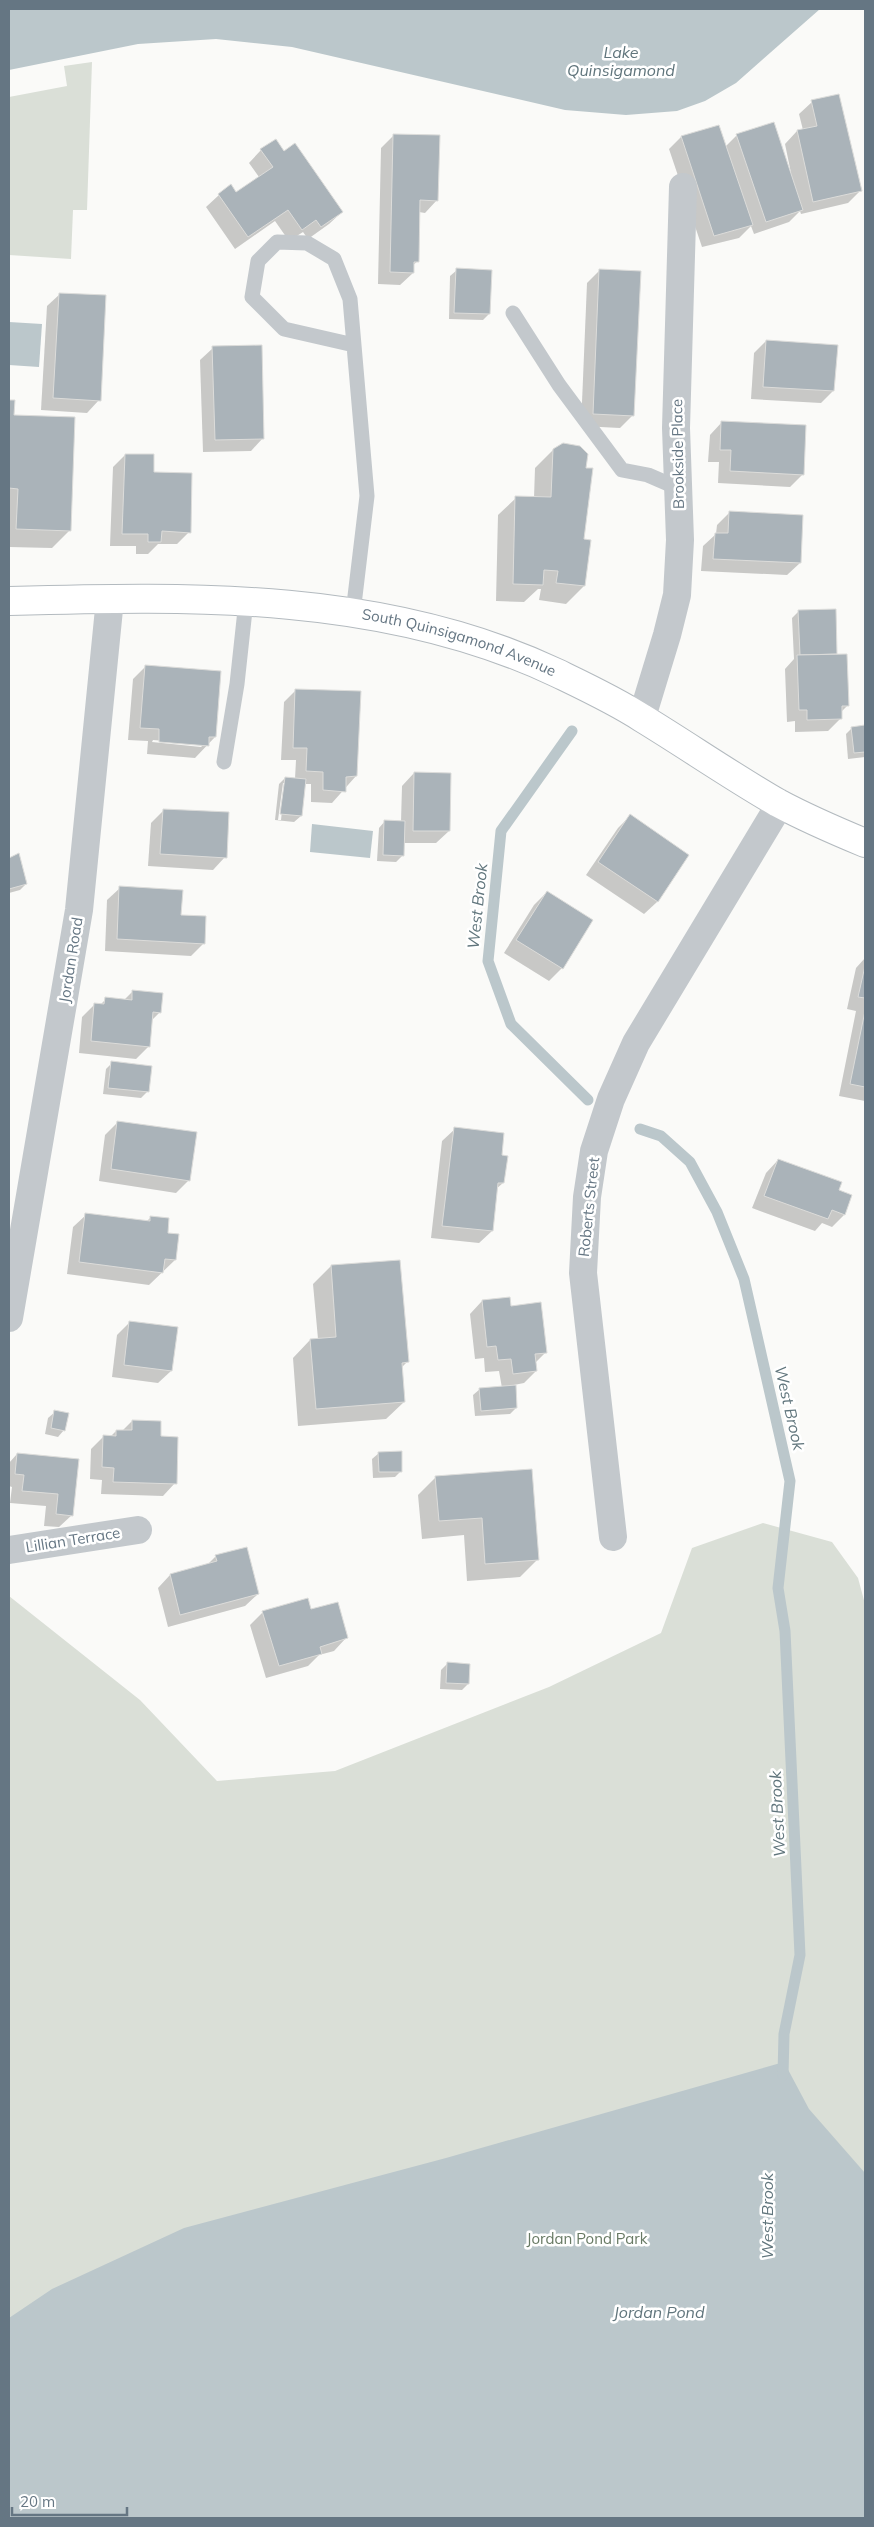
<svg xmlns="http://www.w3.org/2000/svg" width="874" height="2527" viewBox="0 0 874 2527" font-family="Mulish,sans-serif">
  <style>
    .green { fill: #dadfd7 }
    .water { fill: #bbc7cb }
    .shadow { fill: #0003; fill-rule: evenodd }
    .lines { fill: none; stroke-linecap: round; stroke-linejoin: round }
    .stream { stroke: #bbc7cb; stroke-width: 11 }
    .building { fill: #aab3b9; stroke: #dcdcda }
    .secondary-casing { stroke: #b3babf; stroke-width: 30 }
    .lane { stroke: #c3c8cc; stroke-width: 15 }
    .street { stroke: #c3c8cc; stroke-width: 28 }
    .secondary { stroke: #fff; stroke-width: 28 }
    .labels { text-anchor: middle; stroke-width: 5; stroke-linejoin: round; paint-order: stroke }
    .street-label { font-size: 15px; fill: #657683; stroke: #fff }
    .park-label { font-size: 15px; fill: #687a64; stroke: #fff }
    .water-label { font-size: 16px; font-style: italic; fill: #60757c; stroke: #fff }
  </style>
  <rect width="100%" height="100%" fill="#fafaf8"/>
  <g class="green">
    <path d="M92 62 87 210H73L71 259 9 255V97L67 86 64 66Z"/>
    <path d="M763 1523 832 1542 858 1578 865 1604V2518H9V1596L140 1700 217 1781 335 1771 549 1687 661 1633 692 1548Z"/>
  </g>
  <g class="water">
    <path d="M9 9H820L736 83 705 101 677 111 626 115 565 110 292 47 216 39 138 44 9 70Z"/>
    <path d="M9 322 42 324 39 367 9 365Z"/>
    <path d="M312 824 373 831 370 858 310 852Z"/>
    <path d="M784 2062 809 2109 865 2173V2518H9V2318L52 2289 184 2228 446 2158Z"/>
  </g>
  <g class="shadow">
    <path d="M812 102 860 191 848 203 801 214 800 211 789 222 754 234 751 226 739 238 702 247 669 149 681 137 718 127 725 147 737 135 791 173 785 144 797 131 803 130 799 114Z"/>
    <path d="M394 135 437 200 425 213 419 212 418 261 412 266 413 273 400 285 378 284 381 148Z"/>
    <path d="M261 150 283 152 342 212 329 224 308 239 303 232 289 241 275 221 235 249 206 207 219 195 236 193 259 177 249 163Z"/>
    <path d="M457 270 489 314 483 320 449 319 450 276Z"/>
    <path d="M600 270 633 415 620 428 581 426 587 283Z"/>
    <path d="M60 294 99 400 87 413 41 410 47 306Z"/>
    <path d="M766 341 833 391 821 403 751 399 754 353Z"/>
    <path d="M213 348 263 438 251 451 203 452 200 360Z"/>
    <path d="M9 401H13L12 416 70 530 52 548 9 547Z"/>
    <path d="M722 422 803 474 790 487 718 483 719 462H708L710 435Z"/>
    <path d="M553 450 582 540 584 586 566 604 539 600 541 589H538L524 602 496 601 498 515 516 498H534L535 468Z"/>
    <path d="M125 455 152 473 189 532 177 544H158L148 554H136V546H110L113 467Z"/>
    <path d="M729 513 800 563 787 575 701 571 703 546 716 534 717 525Z"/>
    <path d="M834 610 836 655 848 705 841 712V718L828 731 795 732V721L787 722 785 669 794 659 792 618 798 612Z"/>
    <path d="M146 666 215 737 195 758 147 754 148 741 128 740 133 679ZM153 740 204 744 201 747 152 742Z"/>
    <path d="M296 690 356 776 332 803 311 802V784H304L301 816 294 822 275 820 279 784 285 778 295 779 296 760H281L284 702ZM283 783H285L281 820H278Z"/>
    <path d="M865 727V757L848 759 846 734 852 728Z"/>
    <path d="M414 773 449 831 436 843H403V855L396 862 377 861 379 828 385 821 401 822 402 786Z"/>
    <path d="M164 810 225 857 213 870 148 866 151 823Z"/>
    <path d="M630 816 687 855 657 902 644 914 586 875 618 828Z"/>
    <path d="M18 855 26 884 20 890 9 893V859Z"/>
    <path d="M120 888 204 943 191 956 105 951 107 900Z"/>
    <path d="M547 892 592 920 562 968 549 981 504 953 534 905Z"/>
    <path d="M865 958V1101L839 1096 856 1011 847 1009 856 968Z"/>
    <path d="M133 991 160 1012 151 1021 149 1046 136 1059 79 1053 82 1017 95 1004 100 1005 106 999 124 1000Z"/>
    <path d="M112 1063 147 1092 141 1098 103 1094 106 1069Z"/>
    <path d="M118 1122 189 1180 176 1193 99 1181 105 1135Z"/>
    <path d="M455 1129 501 1156 503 1183 496 1189 492 1231 479 1243 431 1238 442 1141Z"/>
    <path d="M778 1160 837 1191 844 1215 832 1227 822 1223 815 1231 752 1208 766 1173Z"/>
    <path d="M86 1215 146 1222 151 1217 166 1234 175 1260 149 1285 67 1274 73 1227Z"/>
    <path d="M331 1266 407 1362 401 1368 404 1402 386 1419 298 1426 293 1358 310 1340 318 1339 313 1284Z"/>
    <path d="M482 1301 510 1308 546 1352 535 1363 536 1371 524 1383 514 1385 516 1408 510 1414 475 1416 473 1395 480 1389 502 1388 499 1371 485 1372 484 1358 475 1359 470 1314Z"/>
    <path d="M130 1322 171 1371 158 1383 112 1377 117 1335Z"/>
    <path d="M55 1412 64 1430 58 1437 45 1434 48 1418Z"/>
    <path d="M132 1421 160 1437 175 1483 163 1496 101 1494 102 1480 90 1479 91 1449 103 1437H110L116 1431H122Z"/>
    <path d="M379 1453 401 1471 395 1477 373 1478 372 1459Z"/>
    <path d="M17 1454 77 1460 72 1515 59 1527 44 1526 46 1506 10 1503 12 1487 9 1486V1463Z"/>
    <path d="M436 1477 538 1559 520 1577 467 1581 464 1535 422 1539 418 1495Z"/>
    <path d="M216 1556 258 1594 245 1606 168 1627 158 1588 170 1575 207 1565Z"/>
    <path d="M263 1612 346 1638 334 1651 319 1655 308 1666 266 1678 250 1625Z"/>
    <path d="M447 1664 468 1684 462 1690 440 1689 441 1670Z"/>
  </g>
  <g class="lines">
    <g class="stream">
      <path d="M572 731 501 831 488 961 511 1024 588 1100"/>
      <path d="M640 1129 661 1136 690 1162 717 1212 744 1279 790 1481 778 1588 785 1631 800 1955 784 2034 783 2075"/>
    </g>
  </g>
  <g class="building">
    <path d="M839 94 862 191 813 202 797 130 817 126 811 100Z"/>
    <path d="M774 122 803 210 766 222 736 134Z"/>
    <path d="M719 125 753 225 714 236 681 136Z"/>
    <path d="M393 134 440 135 438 201 420 200 419 262H414V273L390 272Z"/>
    <path d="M276 139 284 151 295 143 343 212 321 227 316 220 302 230 288 210 248 237 218 194 231 184 236 192 273 167 260 149Z"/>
    <path d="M456 268 492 270 490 314 454 313Z"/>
    <path d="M599 269 641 271 634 416 593 414Z"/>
    <path d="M59 293 106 295 101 401 53 398Z"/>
    <path d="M766 340 838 345 834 391 763 387Z"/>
    <path d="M262 345 264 439 215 440 212 346Z"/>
    <path d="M9 400H15L14 415 75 417 71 531 16 529 18 489 9 488Z"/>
    <path d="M721 421 806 425 804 475 730 471 731 450H720Z"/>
    <path d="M563 443 580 446 588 454 586 468H593L584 539 591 540 585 586 556 583 558 571 544 570 543 585 513 584 515 496 551 497 553 449Z"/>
    <path d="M125 454H154V472L192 473 191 533 162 531 161 542H148V534H122Z"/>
    <path d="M729 511 803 515 801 563 713 559 715 533H728Z"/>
    <path d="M836 609 837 654 800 655 798 610Z"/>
    <path d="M847 654 849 706H842V719L807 720V710H799L797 655Z"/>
    <path d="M145 665 221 671 216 737H209V746L159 742V729L140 728Z"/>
    <path d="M295 689 361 691 357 776 346 777V792L323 790V772L306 771 307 748H293Z"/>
    <path d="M865 725V752L854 753 851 727Z"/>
    <path d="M414 772 451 773 450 831H413Z"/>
    <path d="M285 777 306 779 302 816 280 814Z"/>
    <path d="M163 809 229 812 227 858 160 854Z"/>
    <path d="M630 814 689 855 658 902 598 862Z"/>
    <path d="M384 820 405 821 404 856 383 855Z"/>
    <path d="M19 853 27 884 9 889V858Z"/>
    <path d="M119 886 183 890 181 915 206 916 205 944 117 939Z"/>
    <path d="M547 891 593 920 563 969 516 940Z"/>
    <path d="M865 966V998L858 997Z"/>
    <path d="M132 990 163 993 161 1013 153 1012 150 1047 91 1041 94 1003 104 1004 105 997 132 1000Z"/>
    <path d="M865 1011V1087L850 1084Z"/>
    <path d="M111 1061 152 1066 149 1092 108 1088Z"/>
    <path d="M117 1121 197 1132 190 1181 111 1169Z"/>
    <path d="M454 1127 504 1133 502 1155 508 1156 504 1183H498L493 1231 442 1226Z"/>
    <path d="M778 1159 842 1182 839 1190 852 1195 845 1215 832 1210 828 1219 764 1196Z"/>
    <path d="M85 1213 150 1221V1216L169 1218 168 1233 179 1234 176 1260 165 1259 163 1273 79 1262Z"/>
    <path d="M400 1260 409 1362 402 1363 405 1402 316 1409 310 1339 336 1337 331 1265Z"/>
    <path d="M510 1297 511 1306 541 1302 547 1353 535 1354 537 1371 513 1374 511 1359 498 1360 496 1346 487 1347 482 1300Z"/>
    <path d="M129 1321 178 1327 172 1371 124 1365Z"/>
    <path d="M516 1385 517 1408 481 1411 479 1388Z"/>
    <path d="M54 1410 69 1413 65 1431 51 1428Z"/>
    <path d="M132 1420 161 1421V1436L178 1437 177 1484 113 1482 114 1468 102 1467 103 1435 116 1436V1430H132Z"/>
    <path d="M402 1451V1472H379L378 1452Z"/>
    <path d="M17 1453 79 1459 73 1516 56 1514 58 1494 22 1491 24 1475 15 1474Z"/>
    <path d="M532 1469 539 1560 485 1564 482 1518 439 1521 435 1476Z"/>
    <path d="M247 1547 259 1594 180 1615 170 1574 217 1561 215 1555Z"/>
    <path d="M308 1598 311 1609 338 1602 348 1638 320 1647 322 1654 279 1666 262 1611Z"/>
    <path d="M447 1662 470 1664 469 1684 446 1683Z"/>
  </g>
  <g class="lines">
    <g class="secondary-casing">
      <g id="secondary">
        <path id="s1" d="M9 601C194 596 386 592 557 673 586 687 616 701 642 718 688 746 731 776 778 803 806 818 836 831 865 843"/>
      </g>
    </g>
    <g class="lane">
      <path d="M513 313 559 385 622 470 648 475 678 488"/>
      <path d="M353 613 367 496 350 299 334 259 307 243 277 242 258 261 252 297 284 329 354 345"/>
      <path d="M224 762 237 684 246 601"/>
    </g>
    <g class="street">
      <path d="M642 717 667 635 677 595 680 540 676 428 683 187"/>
      <path d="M9 1318 79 910 110 599"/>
      <path d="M613 1537 583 1273 587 1197 594 1151 611 1099 636 1043 780 804"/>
      <path d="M9 1550 138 1530"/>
    </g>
    <use href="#secondary" class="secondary"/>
  </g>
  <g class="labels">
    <g class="street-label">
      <text transform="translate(678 454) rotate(-91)" y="5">Brookside Place</text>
      <text dy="5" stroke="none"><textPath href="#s1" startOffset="455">South Quinsigamond Avenue</textPath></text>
      <text transform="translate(71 960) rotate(-81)" y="5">Jordan Road</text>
      <text transform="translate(589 1207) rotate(-84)" y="5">Roberts Street</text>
      <text transform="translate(73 1540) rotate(-9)" y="5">Lillian Terrace</text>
    </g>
    <g class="park-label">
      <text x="587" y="2244">Jordan Pond Park</text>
    </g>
    <g class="water-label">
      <text x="621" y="58">Lake<tspan x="621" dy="18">Quinsigamond</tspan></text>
      <text transform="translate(477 906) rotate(-84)" y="6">West Brook</text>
      <text transform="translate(790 1408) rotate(77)" y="6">West Brook</text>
      <text transform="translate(777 1814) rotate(-93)" y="6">West Brook</text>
      <text transform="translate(767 2216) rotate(-90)" y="6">West Brook</text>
      <text x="659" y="2318">Jordan Pond</text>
    </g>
  </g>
  <rect width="874" height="2527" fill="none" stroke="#657683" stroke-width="20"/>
  <path d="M12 2507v8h115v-8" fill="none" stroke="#657683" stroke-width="2.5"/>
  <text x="20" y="2507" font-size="15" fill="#657683" stroke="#ffffff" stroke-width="4" paint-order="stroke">20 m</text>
</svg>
